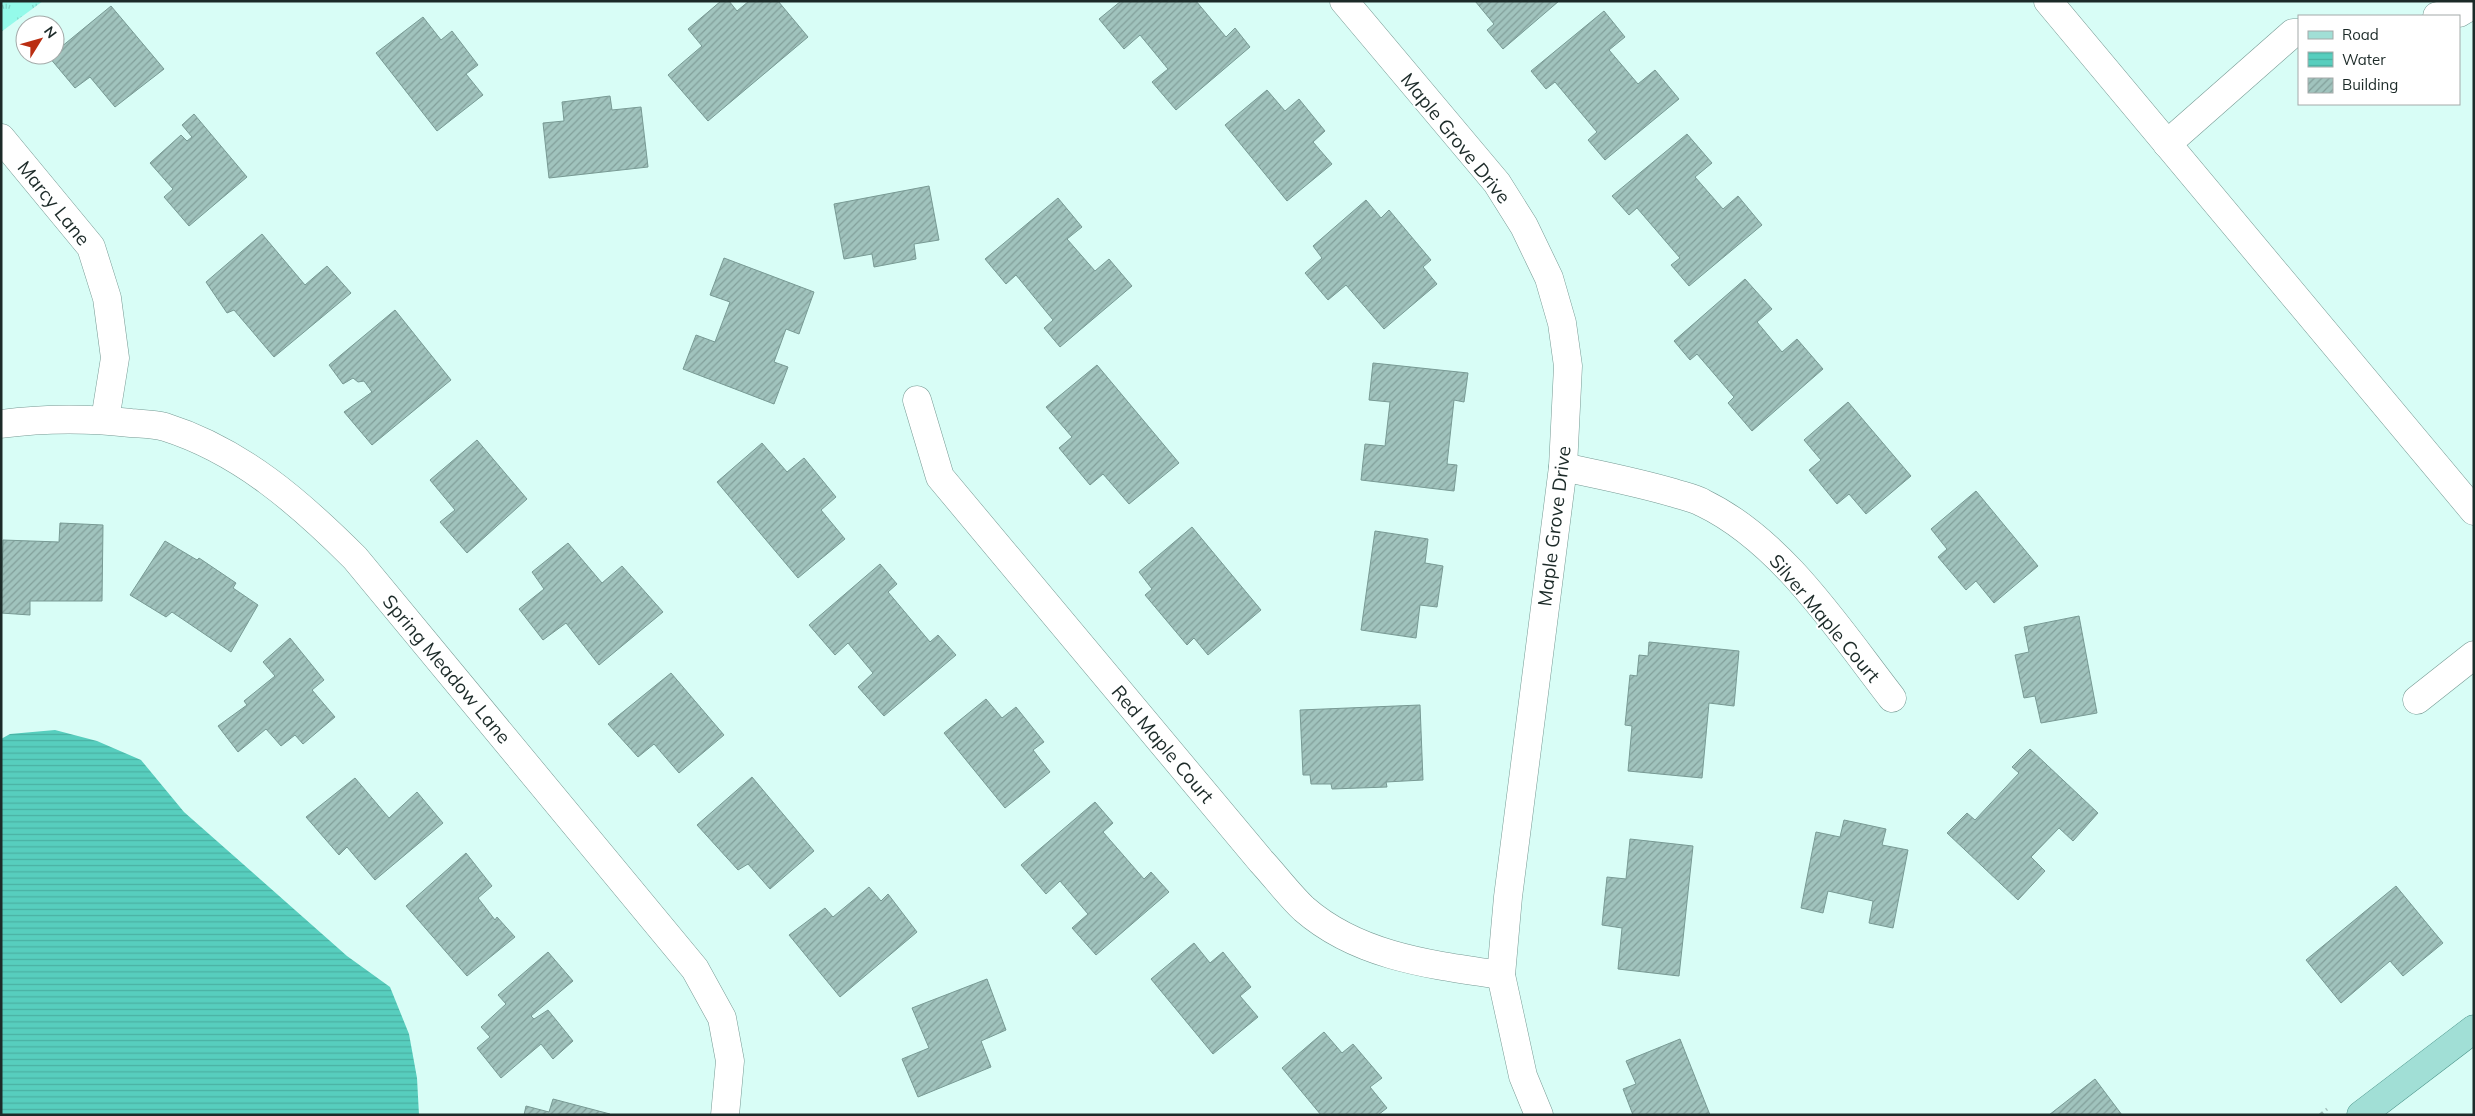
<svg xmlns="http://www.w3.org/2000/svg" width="2475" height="1116" viewBox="0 0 2475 1116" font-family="Mulish,sans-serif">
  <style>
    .grass { fill: url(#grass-tufts) }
    .water { fill: url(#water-rules) }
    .building { fill: url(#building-hatch); stroke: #789a94 }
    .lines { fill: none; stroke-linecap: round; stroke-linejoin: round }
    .minor-casing { stroke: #779a94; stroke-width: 29 }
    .major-casing { stroke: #4a9288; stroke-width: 29 }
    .path { stroke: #9ebcb7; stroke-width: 3; stroke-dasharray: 4 4; stroke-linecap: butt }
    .minor { stroke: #fff; stroke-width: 28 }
    .major { stroke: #a1dfd6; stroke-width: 28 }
    .labels { text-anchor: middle; stroke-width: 4; stroke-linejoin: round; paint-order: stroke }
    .street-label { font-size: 19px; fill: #1c2a28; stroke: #fff }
  </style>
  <defs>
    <pattern id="grass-tufts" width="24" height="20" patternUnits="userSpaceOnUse" patternTransform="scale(1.25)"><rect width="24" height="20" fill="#94faea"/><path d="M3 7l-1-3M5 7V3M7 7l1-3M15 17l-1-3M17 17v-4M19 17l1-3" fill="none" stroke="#7fd6c9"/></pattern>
    <pattern id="water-rules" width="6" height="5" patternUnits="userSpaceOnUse" patternTransform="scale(1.25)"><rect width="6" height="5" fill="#57cebe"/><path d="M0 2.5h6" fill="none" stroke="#4bb1a3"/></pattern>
    <pattern id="building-hatch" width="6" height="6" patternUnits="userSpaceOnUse" patternTransform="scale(1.25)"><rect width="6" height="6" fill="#a0c3bd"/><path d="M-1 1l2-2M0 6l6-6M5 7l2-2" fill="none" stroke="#829f9a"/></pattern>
  </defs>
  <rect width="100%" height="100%" fill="#d8fdf6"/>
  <path class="grass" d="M1 1H43L1 32Z"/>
  <path class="water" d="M55 730 97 741 141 760 184 812 347 956 390 987 409 1034 417 1078 419 1115H1V739L10 734Z"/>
  <g class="building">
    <path d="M721 1H729L737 11 749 1H778L808 37 708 121 668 75 702 46 688 29Z"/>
    <path d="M1121 1H1196L1226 37 1235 28 1250 47 1176 110 1152 82 1168 69 1140 35 1124 49 1099 19Z"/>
    <path d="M1475 1H1559L1503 49 1487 30 1494 24Z"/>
    <path d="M111 6 164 69 115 107 90 77 75 88 49 57 55 55V52Z"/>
    <path d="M1604 11 1625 37 1609 50 1638 84 1655 70 1679 99 1605 160 1588 140 1597 132 1555 82 1546 89 1531 71Z"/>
    <path d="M423 17 441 40 452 31 478 65 466 74 483 95 437 131 376 53Z"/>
    <path d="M1267 90 1285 111 1299 99 1325 131 1313 142 1332 164 1287 201 1225 125Z"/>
    <path d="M610 96 612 110 641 107 648 167 549 178 543 123 564 121 562 102Z"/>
    <path d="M194 114 247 177 189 226 164 197 173 189 150 163 181 135 187 141 192 137 182 125Z"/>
    <path d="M1687 134 1712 163 1695 177 1723 209 1738 196 1762 225 1689 286 1671 265 1680 258 1637 208 1629 215 1612 196Z"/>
    <path d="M929 186 939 240 914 244 916 259 874 267 872 254 844 259 834 204Z"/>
    <path d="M1058 198 1082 227 1067 239 1095 271 1109 259 1132 286 1060 347 1044 328 1053 320 1016 275 1006 284 985 259Z"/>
    <path d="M1366 200 1381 218 1389 210 1431 260 1423 267 1437 284 1384 329 1346 285 1328 300 1305 273 1322 258 1313 246Z"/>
    <path d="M262 234 305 285 327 266 351 293 274 357 234 310 227 313 206 282Z"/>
    <path d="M724 258 814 292 799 334 786 329 774 362 788 367 774 404 683 369 696 335 715 342 730 302 710 295Z"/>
    <path d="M1745 279 1772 309 1757 322 1782 352 1797 339 1823 369 1752 431 1728 403 1734 397 1697 354 1690 360 1674 341Z"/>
    <path d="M395 310 451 380 372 445 344 412 372 392 364 381 358 382 353 378 343 384 329 365Z"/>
    <path d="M1373 363 1468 373 1464 402 1454 400 1447 464 1457 465 1454 491 1361 480 1365 444 1385 446 1390 402 1369 400Z"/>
    <path d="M1097 365 1179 463 1129 504 1103 474 1090 485 1059 448 1072 437 1046 407Z"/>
    <path d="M1848 402 1911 476 1866 514 1849 494 1837 504 1809 470 1821 460 1804 440Z"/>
    <path d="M477 440 527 499 467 553 440 522 455 510 430 480Z"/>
    <path d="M762 443 787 472 804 458 836 497 821 510 845 539 798 578 717 482Z"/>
    <path d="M1976 491 2038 566 1994 603 1976 581 1966 590 1938 557 1947 549 1931 529Z"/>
    <path d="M60 523 103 525 102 601H30V615L1 613 3 540 59 542Z"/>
    <path d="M1192 527 1261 610 1208 655 1194 638 1187 645 1145 595 1152 589 1139 572Z"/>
    <path d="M1375 531 1428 539 1425 563 1443 566 1437 607 1420 605 1416 638 1361 630Z"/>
    <path d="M165 541 197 560 199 558 236 583 233 588 258 605 231 652 172 612 166 617 130 595Z"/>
    <path d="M568 543 602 583 622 566 663 612 599 665 566 623 543 640 519 609 544 589 532 572Z"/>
    <path d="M880 564 897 584 888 592 930 642 938 635 956 655 884 716 858 687 873 673 848 643 835 655 809 625Z"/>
    <path d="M2079 616 2097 713 2041 723 2035 696 2024 698 2015 655 2029 652 2024 627Z"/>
    <path d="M290 638 324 680 312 690 335 717 303 744 295 735 281 746 266 729 238 752 218 726 247 705 244 701 275 676 263 662Z"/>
    <path d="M1649 642 1739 651 1734 706 1709 703 1702 778 1628 771 1632 726 1625 725 1630 675 1637 676 1639 655 1648 656Z"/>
    <path d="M671 673 724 735 679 773 654 744 638 757 608 724Z"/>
    <path d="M986 699 1002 718 1016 707 1044 742 1033 750 1050 772 1005 808 944 733Z"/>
    <path d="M1420 705 1423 780 1386 782 1387 787 1332 789 1331 784H1311L1310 775H1303L1300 710Z"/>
    <path d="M2030 749 2098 813 2073 841 2059 828 2031 857 2045 871 2018 900 1947 833 1967 813 1975 820 2019 773 2012 767Z"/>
    <path d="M752 777 814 851 770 889 748 864 738 870 697 825Z"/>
    <path d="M355 778 389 818 417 792 443 823 375 880 347 847 339 855 306 817Z"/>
    <path d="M1095 802 1113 823 1103 832 1144 879 1151 872 1169 892 1096 955 1072 928 1088 914 1060 881 1046 894 1021 865Z"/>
    <path d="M1844 820 1886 829 1882 845 1908 850 1893 928 1869 923 1873 901 1828 891 1823 913 1801 908 1816 832 1840 837Z"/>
    <path d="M1630 839 1693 846 1679 976 1618 969 1622 928 1602 925 1607 877 1626 879Z"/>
    <path d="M466 853 492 886 478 898 495 920 497 917 515 937 467 976 406 906Z"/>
    <path d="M2396 886 2443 943 2403 976 2390 961 2341 1003 2306 960Z"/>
    <path d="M869 887 881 901 888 894 917 932 840 997 789 935 825 908 833 917Z"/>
    <path d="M1194 943 1210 963 1223 952 1251 987 1240 996 1258 1017 1213 1054 1151 979Z"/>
    <path d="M548 952 573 981 531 1016 534 1019 548 1010 573 1041 553 1059 541 1044 501 1078 477 1048 490 1037 481 1027 506 1004 498 995Z"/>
    <path d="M987 979 1006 1030 981 1041 991 1067 918 1097 902 1059 929 1048 912 1008Z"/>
    <path d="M1324 1032 1342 1053 1353 1044 1382 1078 1370 1087 1387 1108 1378 1115H1321L1282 1068Z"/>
    <path d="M1680 1039 1710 1115H1633L1623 1089 1636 1084 1626 1061Z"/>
    <path d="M2095 1079 2122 1115H2049Z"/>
    <path d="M553 1099 610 1114 609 1115H524L526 1106 549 1112Z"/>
  </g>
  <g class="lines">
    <g class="minor-casing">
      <g id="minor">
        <path d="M1344 1 1497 183 1524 226 1549 278 1562 323 1568 366 1563 467 1508 897 1501 975 1523 1076 1539 1115"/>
        <path d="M2048 1 2474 511"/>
        <path d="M2437 16 2459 13 2474 4"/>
        <path d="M1 138 91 247 107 298 115 358 105 420"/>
        <path d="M2167 144 2293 33H2299"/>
        <path d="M917 400 940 477 1261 861C1275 876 1289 895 1304 909 1359 957 1433 965 1501 975"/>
        <path d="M1 424C45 418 87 418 131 423 142 424 154 424 165 427 241 451 300 503 355 558L695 969 722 1018 730 1061 725 1115"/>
        <path d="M1563 467C1600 475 1637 482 1674 493 1683 496 1694 498 1703 503 1782 541 1839 630 1892 698"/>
        <path d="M2417 700 2474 655"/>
      </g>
    </g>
    <g class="major-casing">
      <path id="major" d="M2361 1115 2474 1029"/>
    </g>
    <path class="path" d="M2320 1115 2327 1109"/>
    <use href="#minor" class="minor"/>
    <use href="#major" class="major"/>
  </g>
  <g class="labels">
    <g class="street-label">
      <text transform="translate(1456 138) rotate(51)" y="7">Maple Grove Drive</text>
      <text transform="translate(54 203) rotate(51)" y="7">Marcy Lane</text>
      <text transform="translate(1554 526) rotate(-83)" y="7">Maple Grove Drive</text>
      <text transform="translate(1825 618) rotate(50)" y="7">Silver Maple Court</text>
      <text transform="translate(447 669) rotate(50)" y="7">Spring Meadow Lane</text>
      <text transform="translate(1163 744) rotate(50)" y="7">Red Maple Court</text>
    </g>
  </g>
  <rect width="2475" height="1116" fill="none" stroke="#1c2a28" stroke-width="5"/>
  <rect x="2298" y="15" width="162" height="90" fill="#ffffff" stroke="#a4aaa9"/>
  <rect x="2308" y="31" width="25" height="8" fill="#a1dfd6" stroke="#a4aaa9"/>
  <text x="2342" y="40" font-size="15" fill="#1c2a28">Road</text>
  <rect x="2308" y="52" width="25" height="15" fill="url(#water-rules)" stroke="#a4aaa9"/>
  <text x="2342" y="65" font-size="15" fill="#1c2a28">Water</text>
  <rect x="2308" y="78" width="25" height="15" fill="url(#building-hatch)" stroke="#a4aaa9"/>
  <text x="2342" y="90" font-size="15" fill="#1c2a28">Building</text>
  <g transform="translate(40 40) rotate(53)"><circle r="24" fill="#ffffff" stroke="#a4aaa9"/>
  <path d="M0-4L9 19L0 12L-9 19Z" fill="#ba2e12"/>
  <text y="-8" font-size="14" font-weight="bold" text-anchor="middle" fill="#1c2a28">N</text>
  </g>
</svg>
